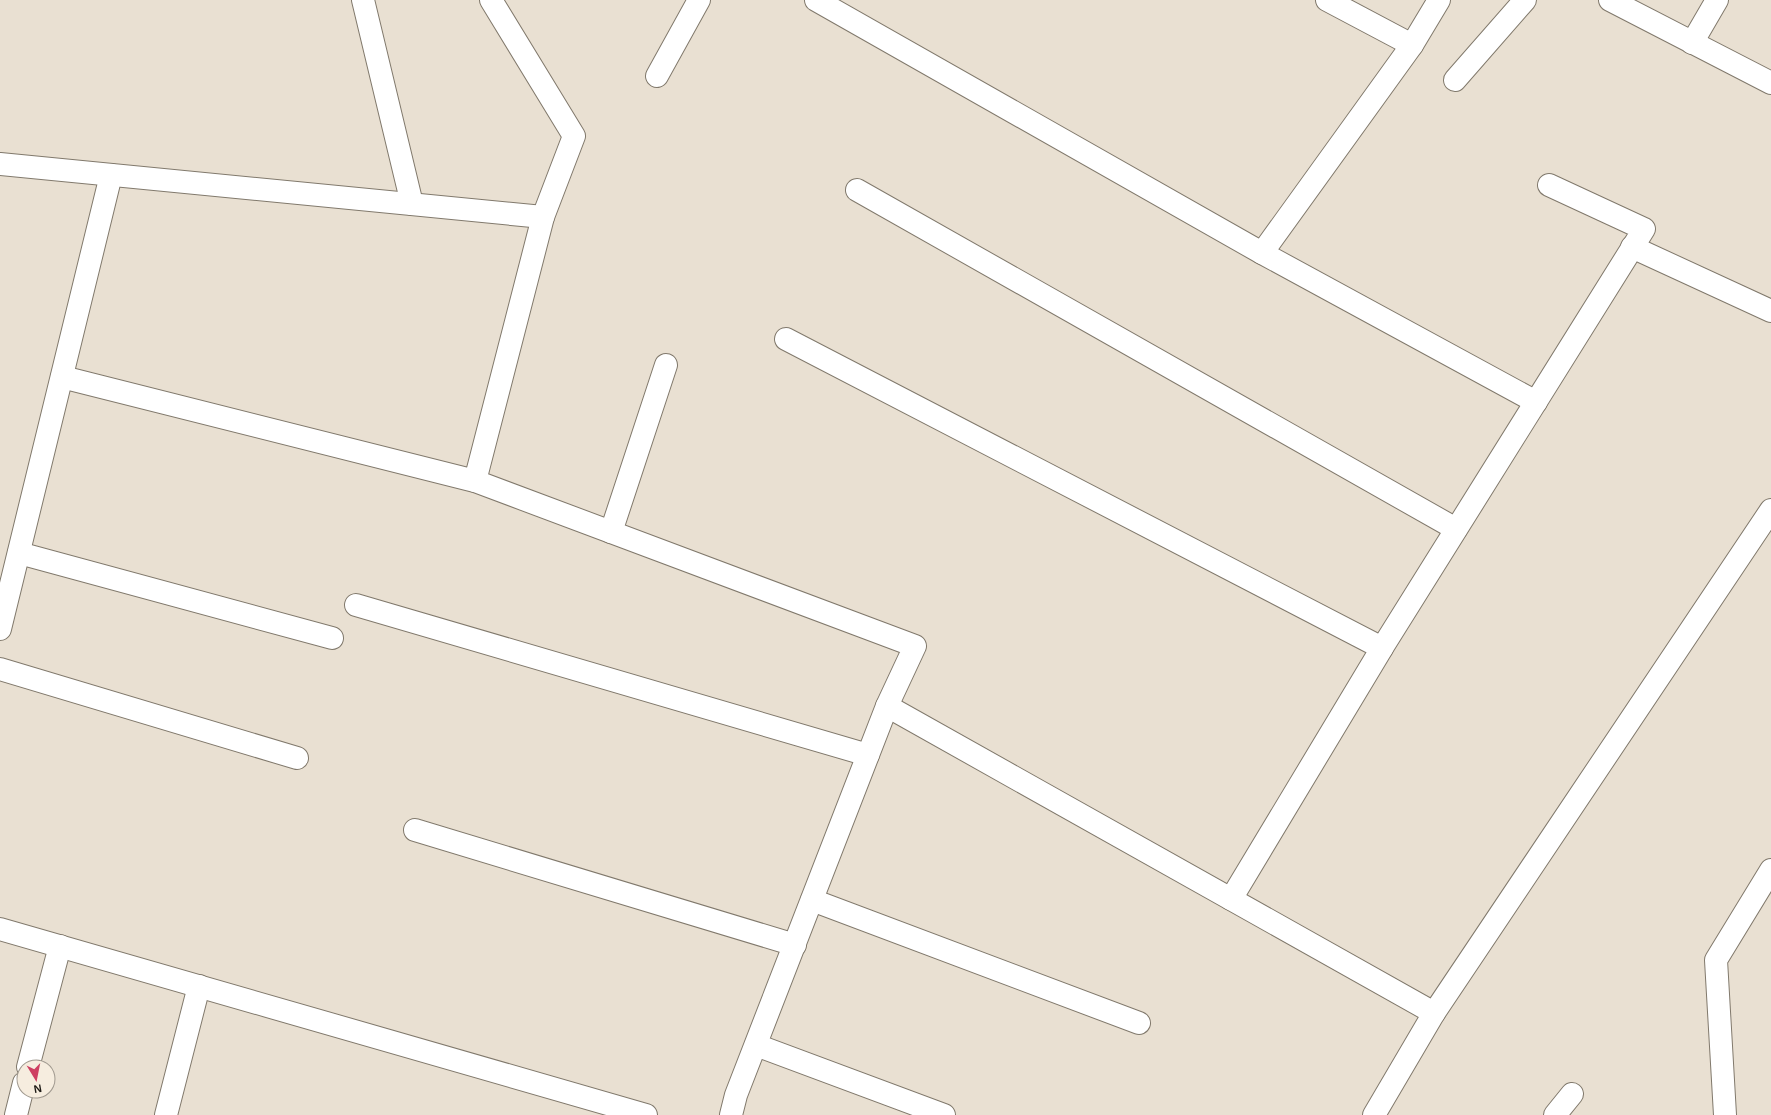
<svg xmlns="http://www.w3.org/2000/svg" width="1771" height="1115" viewBox="0 0 1771 1115" font-family="Helvetica,sans-serif">
  <style>
    .lines { fill: none; stroke-linecap: round; stroke-linejoin: round }
    .minor-casing { stroke: #81796c; stroke-width: 24 }
    .minor { stroke: #fff; stroke-width: 22 }
  </style>
  <rect width="100%" height="100%" fill="#e9e0d2"/>
  <g class="lines">
    <g class="minor-casing">
      <g id="minor">
        <path d="M363 0 412 204"/>
        <path d="M816 0 1262 253 1536 402"/>
        <path d="M1327 0 1412 45"/>
        <path d="M1610 0 1771 83"/>
        <path d="M1692 43 1717 0"/>
        <path d="M657 76 699 0"/>
        <path d="M1455 80 1525 0"/>
        <path d="M0 164 543 217 574 136 491 0"/>
        <path d="M857 190 1456 529"/>
        <path d="M1632 247 1771 311"/>
        <path d="M1262 253 1412 45 1439 0"/>
        <path d="M786 339 1382 648 1231 899"/>
        <path d="M62 377 475 481 915 646 887 706 736 1095 731 1115"/>
        <path d="M475 481 543 217"/>
        <path d="M611 532 666 365"/>
        <path d="M19 553 332 638"/>
        <path d="M356 605 868 755"/>
        <path d="M0 629 111 175"/>
        <path d="M1382 648 1644 229 1549 185"/>
        <path d="M0 669 297 758"/>
        <path d="M887 706 1434 1013"/>
        <path d="M415 830 795 945"/>
        <path d="M812 900 1139 1023"/>
        <path d="M0 929 646 1115"/>
        <path d="M756 1045 944 1115"/>
        <path d="M28 1067 60 946"/>
        <path d="M16 1115 24 1083"/>
        <path d="M166 1115 199 986"/>
        <path d="M1374 1115 1434 1013 1771 510"/>
        <path d="M1555 1115 1572 1094"/>
        <path d="M1725 1115 1716 960 1771 870"/>
      </g>
    </g>
    <use href="#minor" class="minor"/>
  </g>
  <g transform="translate(36 1079) rotate(170)"><circle r="19" fill="#f6eddf" stroke="#a0998f"/>
  <path d="M0-3L7 15L0 10L-7 15Z" fill="#ce3f62"/>
  <text y="-6" font-size="11" font-weight="bold" text-anchor="middle" fill="#1e1b16">N</text>
  </g>
</svg>
